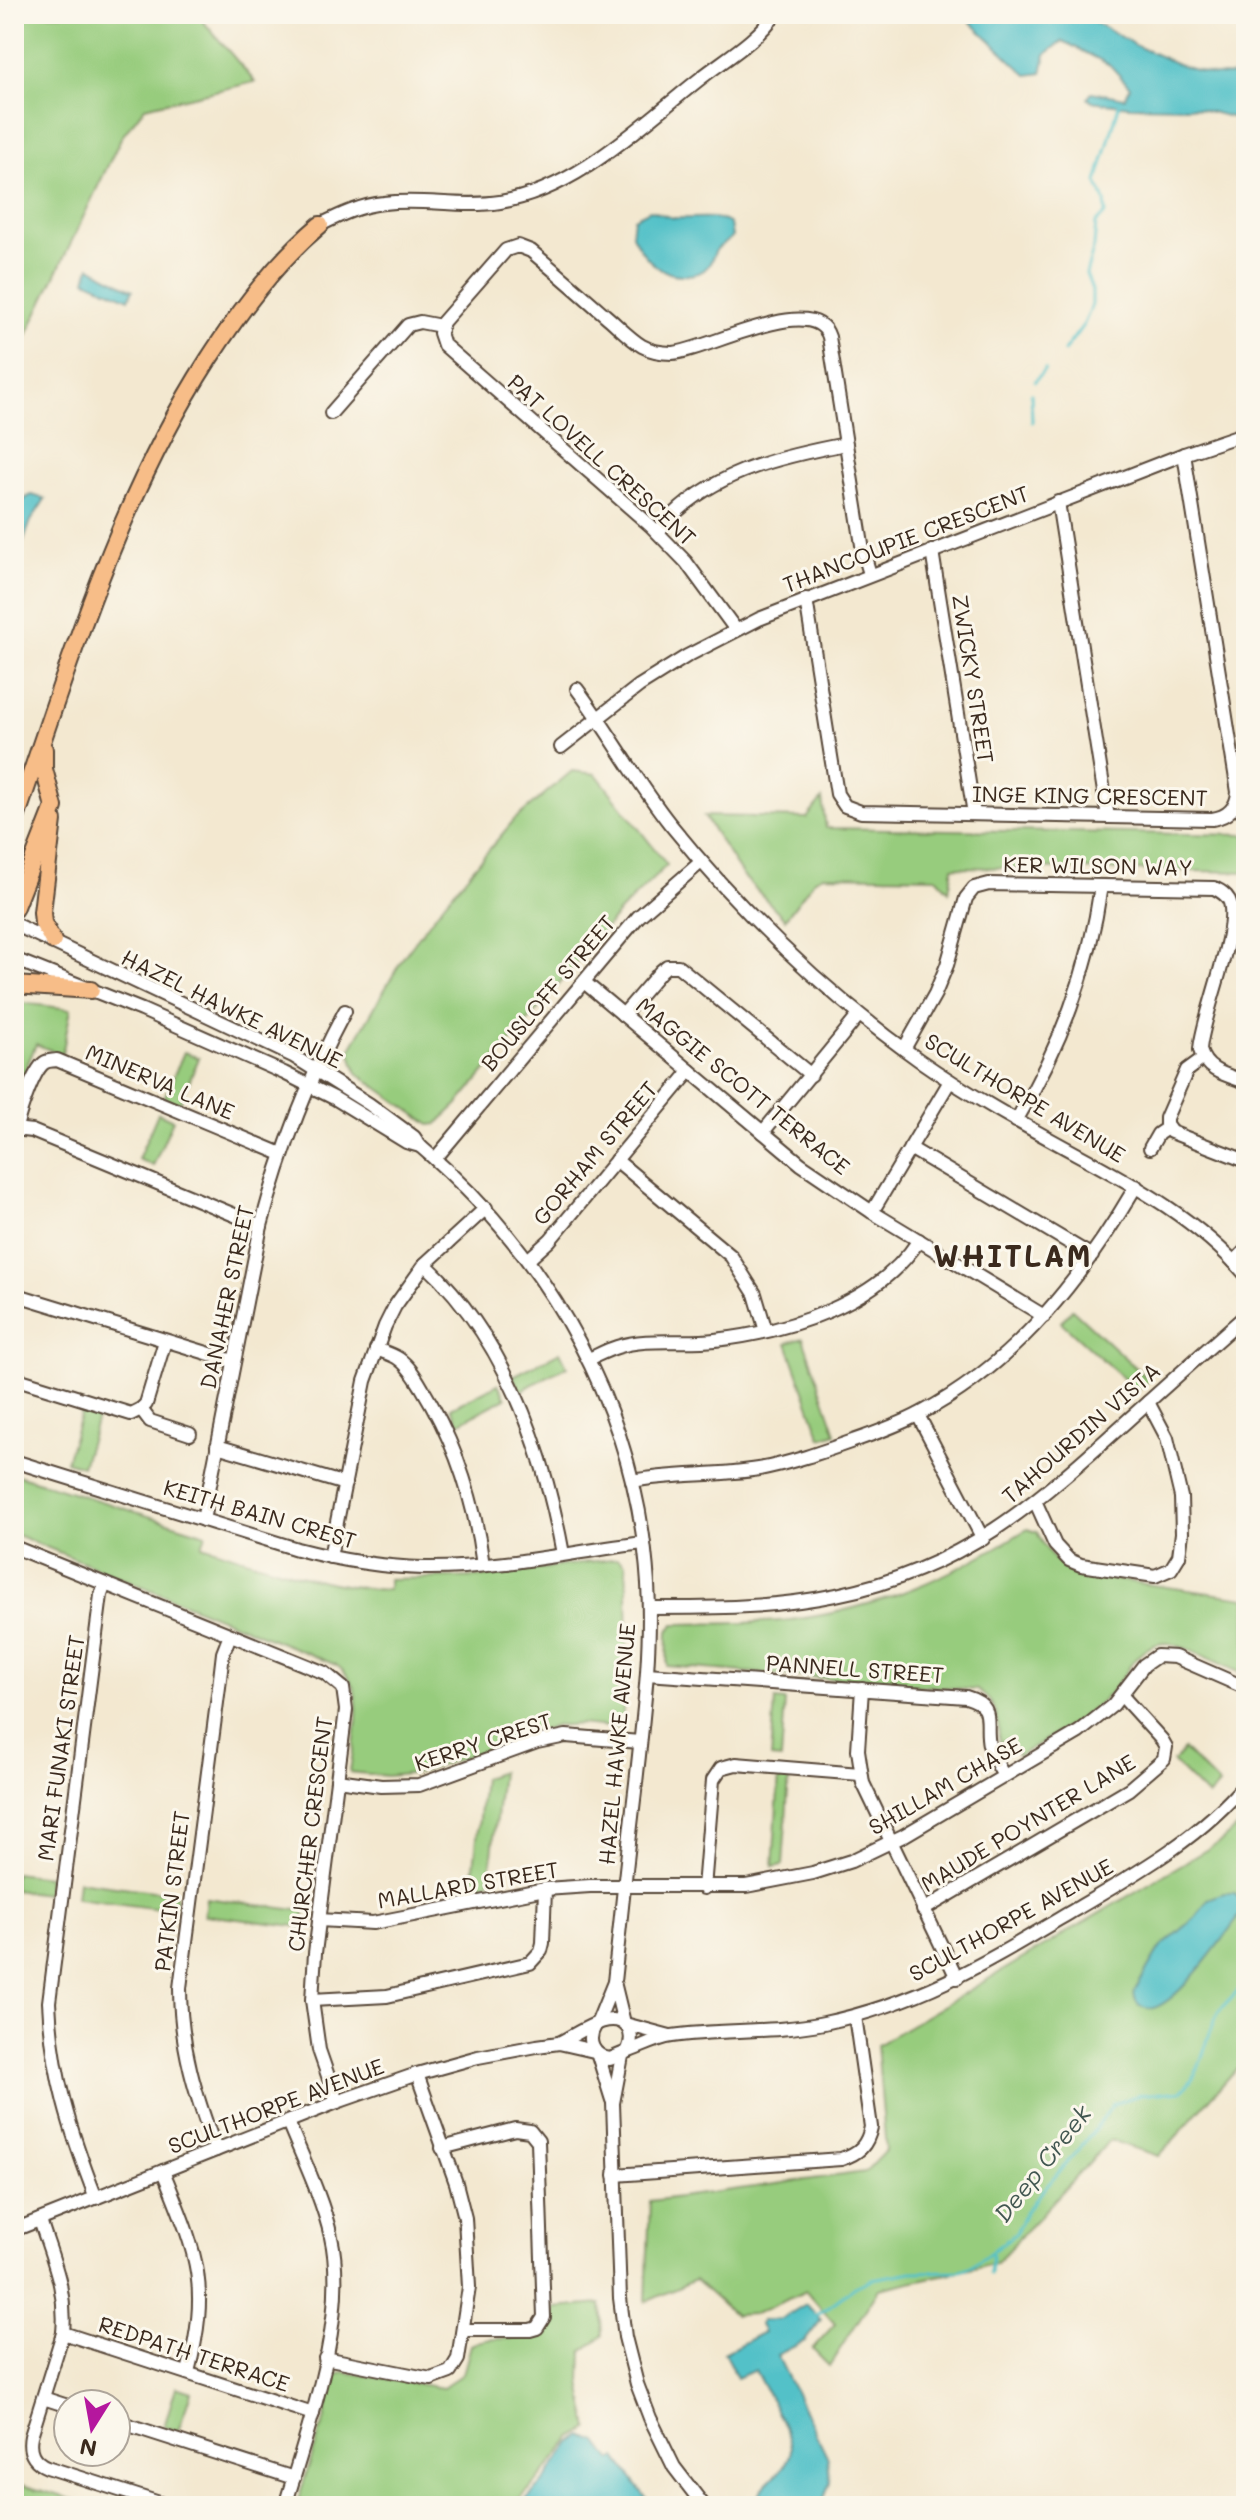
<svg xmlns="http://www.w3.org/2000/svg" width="1260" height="2520" viewBox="0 0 1260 2520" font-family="Mali,sans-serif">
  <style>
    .green { fill: #97cc7d; stroke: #697b4e; stroke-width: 2 }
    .water { fill: #53c1c8; stroke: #477673; stroke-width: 2 }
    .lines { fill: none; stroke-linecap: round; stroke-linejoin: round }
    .stream { stroke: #53c1c8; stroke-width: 3 }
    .minor-casing { stroke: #574639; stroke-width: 16 }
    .major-casing { stroke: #574639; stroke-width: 20 }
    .minor { stroke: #fff; stroke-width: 12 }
    .major { stroke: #f7bd88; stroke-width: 16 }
    .labels { text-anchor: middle; stroke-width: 6; stroke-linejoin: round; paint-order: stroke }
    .street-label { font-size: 22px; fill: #3b2a1e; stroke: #fbf7ec }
    .water-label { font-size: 24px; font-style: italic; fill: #425751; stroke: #fbf7ec }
    .district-label { font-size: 30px; font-weight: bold; letter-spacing: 2px; fill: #3b2a1e; stroke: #fbf7ec }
  </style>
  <rect width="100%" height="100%" fill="#fbf7ec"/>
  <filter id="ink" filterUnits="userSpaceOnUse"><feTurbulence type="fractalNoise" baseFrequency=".0125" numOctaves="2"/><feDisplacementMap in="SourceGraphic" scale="16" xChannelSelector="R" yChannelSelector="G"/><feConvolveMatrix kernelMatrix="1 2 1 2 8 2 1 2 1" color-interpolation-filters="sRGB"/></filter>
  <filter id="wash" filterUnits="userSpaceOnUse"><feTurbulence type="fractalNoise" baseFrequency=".006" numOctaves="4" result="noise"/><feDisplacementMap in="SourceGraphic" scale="32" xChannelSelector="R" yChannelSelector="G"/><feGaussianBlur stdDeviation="1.8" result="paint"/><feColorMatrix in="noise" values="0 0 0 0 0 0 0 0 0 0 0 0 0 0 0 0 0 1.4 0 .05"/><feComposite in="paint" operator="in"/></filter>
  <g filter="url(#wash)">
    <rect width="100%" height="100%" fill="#f3e8d0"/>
    <g class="green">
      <path d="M14 14H197L255 82 145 107 121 138 14 362Z"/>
      <path d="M572 771 596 774 667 865 620 911 458 1104 437 1124 430 1125 357 1073 350 1050 404 956 445 902 514 820Z"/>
      <path d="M822 799 826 828 1246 835V872L953 867 949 891 936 877 823 875 815 879 785 919 743 876 704 816 807 818Z"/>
      <path d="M14 1002 71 1009 62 1055 36 1044 14 1097Z"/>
      <path d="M184 1052 199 1058 179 1105 164 1098Z"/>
      <path d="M158 1113 173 1120 153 1166 138 1159Z"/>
      <path d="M1072 1309 1149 1380 1137 1391 1061 1322Z"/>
      <path d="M803 1338 836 1433 821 1438 787 1343Z"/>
      <path d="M560 1352 567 1366 520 1391 513 1376Z"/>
      <path d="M498 1384 506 1398 459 1423 451 1408Z"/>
      <path d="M82 1410 98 1415 82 1466 66 1461Z"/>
      <path d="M14 1474 206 1534 202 1545C262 1564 324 1587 388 1590V1579L481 1577 618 1558 626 1564C629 1618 627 1669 622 1723L618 1728 580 1724 555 1726 418 1773 387 1776 350 1772C354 1737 370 1688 336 1665L14 1534Z"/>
      <path d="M1027 1529 1037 1532C1046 1551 1056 1564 1074 1574L1246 1598V1675C1228 1668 1183 1644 1166 1643 1137 1643 1126 1676 1109 1694 1083 1720 1049 1737 1018 1756L1008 1739 999 1743C999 1720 998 1703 977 1690L667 1666 668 1631 674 1624C713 1623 752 1624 790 1620 877 1610 954 1575 1027 1529Z"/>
      <path d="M775 1700 785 1701 781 1759 771 1758Z"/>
      <path d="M1184 1750 1219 1785 1208 1797 1173 1762Z"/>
      <path d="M501 1772 489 1883 472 1887 483 1778Z"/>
      <path d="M779 1775 789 1776 783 1865 773 1867Z"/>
      <path d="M1246 1820V2058L1159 2156 1110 2140 996 2263 879 2289 829 2366 812 2349 835 2324 806 2291 755 2314 734 2315 695 2280 646 2302 650 2201 865 2172 886 2150 877 2045 1221 1841Z"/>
      <path d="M14 1873 48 1877 46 1894 14 1890Z"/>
      <path d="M78 1881 176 1894 174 1911 76 1898Z"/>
      <path d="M206 1898 305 1911 303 1927 204 1915Z"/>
      <path d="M601 2304 603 2335 582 2352 581 2382 589 2429 572 2438 534 2485 511 2506H296L325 2417 333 2377 344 2372 443 2388 463 2374 471 2345C493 2333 523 2344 548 2332L555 2308Z"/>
      <path d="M176 2387 191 2392 178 2431 164 2427Z"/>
      <path d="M14 2483 97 2506H14Z"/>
    </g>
    <g class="water">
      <path d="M962 14H1080L1139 47 1182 66 1213 75 1246 76V121L1192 107 1129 106 1091 101 1088 98 1092 92 1125 98 1130 87 1110 65 1063 41 1046 54 1042 73 1027 75Z"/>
      <path d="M650 210C658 212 666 217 674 218 692 220 714 213 730 224L732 237C728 241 721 245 717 249 713 254 712 261 708 266 703 273 693 275 685 275 659 276 643 257 632 235L634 218Z"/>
      <path d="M90 267 133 290 129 299 86 280Z"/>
      <path d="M32 495 45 499 31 521 14 567C14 545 6 505 32 495Z"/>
      <path d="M1224 1893H1235L1242 1904V1911L1237 1919C1223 1937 1167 2021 1143 2007 1136 2004 1135 1999 1134 1992L1160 1948 1194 1919 1208 1899Z"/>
      <path d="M806 2304 821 2320 805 2341 777 2355 828 2459 830 2483 821 2506H757C754 2484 790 2473 791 2449 792 2435 762 2385 755 2370L737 2378 724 2353 764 2332 760 2325 761 2321 781 2319Z"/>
      <path d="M582 2436 598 2442 611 2460 617 2458 652 2506H519L540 2486 571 2443Z"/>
    </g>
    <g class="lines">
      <g class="stream">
        <path d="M1064 351 1084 324 1092 305V290L1086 274 1094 246 1096 223 1106 213 1105 201 1097 182 1120 102"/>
        <path d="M1035 381 1045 369"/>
        <path d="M1031 394 1032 422"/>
        <path d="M990 2274 992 2254"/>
        <path d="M816 2316 855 2287 872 2279 912 2272 960 2271 974 2265 1016 2233 1025 2212 1098 2126 1113 2104 1139 2095 1181 2091C1206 2072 1204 2033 1221 2009 1229 1998 1240 1992 1246 1979"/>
      </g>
    </g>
  </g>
  <g filter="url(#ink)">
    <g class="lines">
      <g class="minor-casing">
        <g id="minor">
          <path d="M320 225C340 215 361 205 384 203 422 198 462 208 500 202 577 190 642 124 701 78 725 59 758 40 775 14"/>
          <path d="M331 413 408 325 420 322 441 326"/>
          <path d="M1058 502 1108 817"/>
          <path d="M658 532C703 474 777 457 846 444"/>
          <path d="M932 551 974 814"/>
          <path d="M806 599 837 794 845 806 861 812 1212 819C1228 817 1237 807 1238 792L1184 454"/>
          <path d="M736 630 686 562 651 526 444 345 440 333 443 322 506 250 518 246 531 251C556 272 580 293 605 315 617 325 629 338 642 346 651 351 661 353 672 353 704 352 815 290 829 337L863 551 870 574"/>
          <path d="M577 689C610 733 636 781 670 824 742 913 825 993 919 1060 969 1095 1022 1124 1075 1153 1138 1187 1198 1220 1246 1275"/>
          <path d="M561 747 639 686 687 656 759 619 1184 454 1246 433"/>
          <path d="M14 924 293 1056 369 1104 414 1137 420 1146C551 1258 637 1411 648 1584 652 1651 643 1717 636 1783 628 1849 621 1915 614 1982L597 2024"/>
          <path d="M14 959 142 1010 284 1073 334 1098 406 1142 420 1146"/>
          <path d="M584 982 801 1164 872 1212 1044 1316"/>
          <path d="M623 1015 661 971 667 966H678L811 1075"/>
          <path d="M904 1049 935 994 947 965 966 898 974 888 989 884 1214 888C1220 891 1225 893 1229 900 1241 926 1201 1019 1200 1050 1206 1072 1227 1075 1246 1082"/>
          <path d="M1202 1059 1187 1070 1166 1118V1125L1171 1132 1246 1161"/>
          <path d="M1016 1121C1060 1047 1089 972 1101 886"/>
          <path d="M16 1128C19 1114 33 1071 44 1063 48 1060 52 1061 57 1060L282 1154"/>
          <path d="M14 1129 32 1131 261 1226"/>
          <path d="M763 1132 859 1015"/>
          <path d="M910 1148 1092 1256"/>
          <path d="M1150 1148 1158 1134 1167 1128"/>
          <path d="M435 1159 638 917 701 862"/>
          <path d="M616 1160 731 1256 755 1294 766 1331"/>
          <path d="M872 1212 950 1081"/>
          <path d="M529 1259 550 1240 690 1071"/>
          <path d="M1234 1262 1246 1250"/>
          <path d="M425 1264C505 1338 544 1450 563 1554"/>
          <path d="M14 1294 233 1361"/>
          <path d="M376 1349C383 1352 392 1354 399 1359 409 1366 416 1378 422 1388 455 1442 475 1503 483 1565"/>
          <path d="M589 1359C598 1355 607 1350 617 1347 648 1337 683 1344 715 1340 787 1332 878 1304 919 1240"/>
          <path d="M14 1378 131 1414 141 1409 146 1404 165 1341"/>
          <path d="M141 1409 150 1421 190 1434"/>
          <path d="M918 1415 983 1539"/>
          <path d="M217 1446 345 1484"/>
          <path d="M14 1461 297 1549C339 1560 381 1567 424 1568 498 1569 571 1552 643 1543"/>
          <path d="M632 1481C674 1473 717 1476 759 1469 791 1463 822 1452 853 1441 876 1433 899 1425 921 1413 1016 1363 1082 1278 1136 1186"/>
          <path d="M1036 1503 1055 1545 1069 1560 1081 1565 1155 1576 1171 1569 1179 1556 1182 1533 1181 1497 1167 1438 1148 1402"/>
          <path d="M203 1520 261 1226C281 1151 308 1080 345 1011"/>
          <path d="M14 1547 325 1673 343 1688 346 1710 315 1953 312 2000 319 2050 337 2102"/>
          <path d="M330 1557 365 1381 385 1326 395 1306 425 1264 486 1208"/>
          <path d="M649 1608C711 1608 774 1608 836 1595 963 1569 1035 1504 1128 1420 1167 1385 1206 1350 1246 1315"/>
          <path d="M647 1674 966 1697C997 1706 984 1722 989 1745 992 1756 998 1766 1004 1776"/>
          <path d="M862 1689 858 1750 863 1783 957 1978"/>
          <path d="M337 1780 381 1786 419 1785 537 1742 566 1736 640 1742"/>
          <path d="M704 1888 713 1780 721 1768 736 1764 860 1774"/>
          <path d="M923 1910 1129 1789 1164 1759 1166 1747 1162 1740 1122 1696"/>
          <path d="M319 1920 373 1923 545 1889 590 1886H746L813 1873 851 1861 903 1836 1079 1732 1113 1705 1144 1665 1157 1656 1175 1657 1246 1688"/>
          <path d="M614 1982 624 2023"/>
          <path d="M312 2000 387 1996 530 1963 541 1951 543 1943 545 1889"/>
          <path d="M625 2024 670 2036"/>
          <path d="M559 2043C576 2035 614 2006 628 2028 633 2036 631 2044 627 2052L610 2059C593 2056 586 2041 595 2026"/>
          <path d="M627 2052C641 2047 657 2038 672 2036 722 2029 774 2033 824 2023 924 2002 990 1960 1076 1909 1137 1873 1200 1838 1246 1783"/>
          <path d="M598 2055 612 2100"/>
          <path d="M622 2056 613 2103 620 2298 625 2337 637 2384 650 2418 674 2467 704 2506"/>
          <path d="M442 2148 515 2129 530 2131 538 2141 544 2317 537 2328 530 2330H464"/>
          <path d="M216 2150C196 2097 180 2046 180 1988L219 1687 223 1653 230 1635"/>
          <path d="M163 2171C196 2253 211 2283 188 2372"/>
          <path d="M615 2175 841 2159C859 2153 867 2146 871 2127L855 2016"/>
          <path d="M96 2198C70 2131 52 2074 49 2002L101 1595 105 1584"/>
          <path d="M40 2220C53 2261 67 2289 63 2333L31 2436C28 2451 33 2461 47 2467L169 2506"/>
          <path d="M14 2230 337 2102 417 2074 478 2057 537 2046 559 2043 594 2051"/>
          <path d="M63 2333 313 2414"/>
          <path d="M325 2358 431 2379 450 2372 458 2359 469 2287 465 2218 456 2183 417 2074"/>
          <path d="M43 2398 68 2406"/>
          <path d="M116 2421 294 2478"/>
          <path d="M285 2506C308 2429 349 2316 331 2237 322 2197 303 2159 288 2122"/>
        </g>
      </g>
      <g class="major-casing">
        <g id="major">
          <path d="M14 824C69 665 117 502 208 360 240 311 275 263 320 225"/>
          <path d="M14 909 54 807 44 769V749"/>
          <path d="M53 941 43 923 42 912 53 820"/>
          <path d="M14 985 91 990"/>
        </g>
      </g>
      <use href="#minor" class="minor"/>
      <use href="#major" class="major"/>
    </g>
  </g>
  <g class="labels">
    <g class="street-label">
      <text transform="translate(602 460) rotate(42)" y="8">PAT LOVELL CRESCENT</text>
      <text transform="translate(906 539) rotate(-21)" y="8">THANCOUPIE CRESCENT</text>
      <text transform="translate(973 679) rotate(81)" y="8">ZWICKY STREET</text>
      <text transform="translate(1090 796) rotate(1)" y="8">INGE KING CRESCENT</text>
      <text transform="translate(1098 866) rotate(1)" y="8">KER WILSON WAY</text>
      <text transform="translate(548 993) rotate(-50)" y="8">BOUSLOFF STREET</text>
      <text transform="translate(232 1009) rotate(26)" y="8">HAZEL HAWKE AVENUE</text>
      <text transform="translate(160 1082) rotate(23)" y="8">MINERVA LANE</text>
      <text transform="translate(743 1086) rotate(39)" y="8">MAGGIE SCOTT TERRACE</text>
      <text transform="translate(1025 1098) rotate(31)" y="8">SCULTHORPE AVENUE</text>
      <text transform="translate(595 1153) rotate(-50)" y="8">GORHAM STREET</text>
      <text transform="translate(227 1297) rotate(-78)" y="8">DANAHER STREET</text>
      <text transform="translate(1081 1433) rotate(-41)" y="8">TAHOURDIN VISTA</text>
      <text transform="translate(260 1514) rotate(16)" y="8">KEITH BAIN CREST</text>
      <text transform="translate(855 1669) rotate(4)" y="8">PANNELL STREET</text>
      <text transform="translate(483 1742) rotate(-18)" y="8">KERRY CREST</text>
      <text transform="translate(617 1744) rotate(-85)" y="8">HAZEL HAWKE AVENUE</text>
      <text transform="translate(61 1748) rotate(-82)" y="8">MARI FUNAKI STREET</text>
      <text transform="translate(945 1786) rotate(-30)" y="8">SHILLAM CHASE</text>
      <text transform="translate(1028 1823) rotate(-31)" y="8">MAUDE POYNTER LANE</text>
      <text transform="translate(310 1834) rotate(-83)" y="8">CHURCHER CRESCENT</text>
      <text transform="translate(468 1885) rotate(-10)" y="8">MALLARD STREET</text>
      <text transform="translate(172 1891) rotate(-83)" y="8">PATKIN STREET</text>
      <text transform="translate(1011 1920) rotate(-29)" y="8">SCULTHORPE AVENUE</text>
      <text transform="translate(276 2106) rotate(-21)" y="8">SCULTHORPE AVENUE</text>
      <text transform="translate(194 2354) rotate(18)" y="8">REDPATH TERRACE</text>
    </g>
    <g class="water-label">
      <text transform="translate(1043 2164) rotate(-52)" y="8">Deep Creek</text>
    </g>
    <g class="district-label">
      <text x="1013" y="1267">WHITLAM</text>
    </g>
  </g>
  <rect width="1260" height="2520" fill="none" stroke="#fbf7ec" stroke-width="48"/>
  <g transform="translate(92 2428) rotate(191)"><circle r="38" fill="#fbf7ec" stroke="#aea59a" stroke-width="2"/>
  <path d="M0-6L14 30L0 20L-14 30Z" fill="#b5179e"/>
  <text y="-12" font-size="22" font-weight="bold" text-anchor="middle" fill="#3b2a1e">N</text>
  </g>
</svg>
